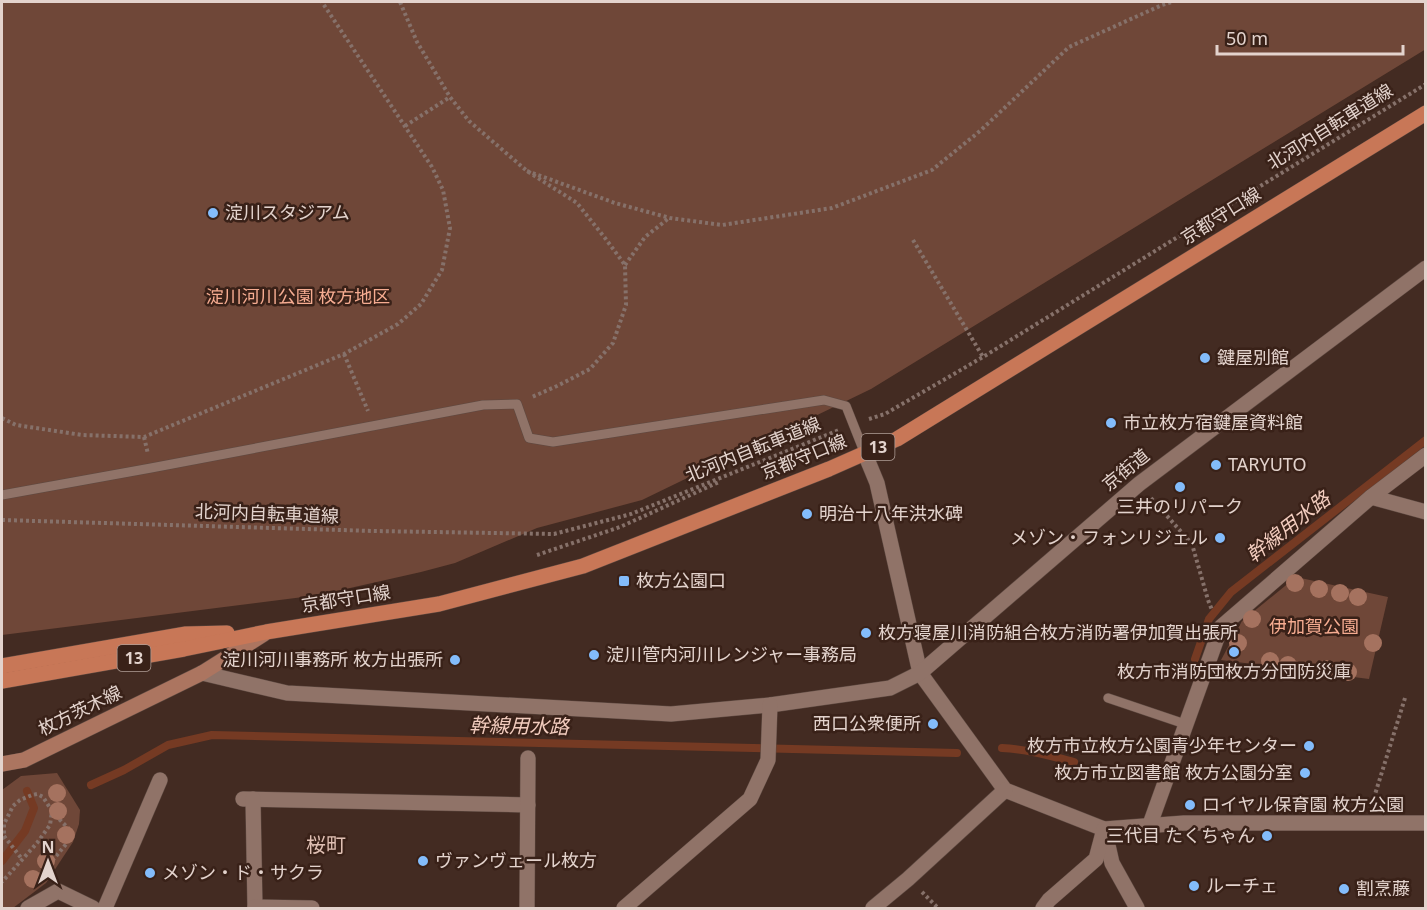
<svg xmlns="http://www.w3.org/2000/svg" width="1427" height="910" viewBox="0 0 1427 910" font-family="'Noto Sans','Noto Sans JP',sans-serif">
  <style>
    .green { fill: #6f4738 }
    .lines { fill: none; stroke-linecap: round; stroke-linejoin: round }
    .stream { stroke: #753a23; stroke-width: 8 }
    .service-casing { stroke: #5d4941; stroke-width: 10 }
    .minor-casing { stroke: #5d4941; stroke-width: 16 }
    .secondary-casing { stroke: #5d4941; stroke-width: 16 }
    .primary-casing { stroke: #5d4941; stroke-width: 16 }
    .path { stroke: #86716a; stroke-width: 4; stroke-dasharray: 3 3; stroke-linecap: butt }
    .service { stroke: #907368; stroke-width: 9 }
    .minor { stroke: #907368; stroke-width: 15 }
    .secondary { stroke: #ac7560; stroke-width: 15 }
    .primary { stroke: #c87757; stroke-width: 15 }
    .tree { fill: #a5725f }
    .poi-dot { fill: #83bcfb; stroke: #392118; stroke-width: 2 }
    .labels { text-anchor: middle; stroke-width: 5; stroke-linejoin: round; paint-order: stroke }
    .shield { fill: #392118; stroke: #b09e97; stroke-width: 1.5 }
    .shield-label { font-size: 16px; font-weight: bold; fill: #e3d3cd }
    .street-label { font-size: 18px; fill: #e3d3cd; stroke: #392118 }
    .poi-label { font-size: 18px; fill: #e3d3cd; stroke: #392118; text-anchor: start }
    .park-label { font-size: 18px; fill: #f6ac91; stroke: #392118 }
    .water-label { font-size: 20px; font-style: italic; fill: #f2ccbe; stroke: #392118 }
    .neighbourhood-label { font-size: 20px; fill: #e0c0b4; stroke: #392118 }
  </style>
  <rect width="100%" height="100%" fill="#432b22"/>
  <g class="green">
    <path d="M2 2H1425L1426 49 871 389 642 500 537 528 455 563 421 572 319 595 2 635Z"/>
    <path d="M1296 577 1388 597 1369 679 1221 660 1242 621Z"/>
    <path d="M57 773 80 810 79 824 73 842 46 883 13 908H2V790L21 776Z"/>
  </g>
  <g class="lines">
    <g class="stream">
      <path d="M1195 659 1209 619 1231 592 1426 440"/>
      <path d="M1002 748C1026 749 1051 756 1074 762"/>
      <path d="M91 785 124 770 168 745 212 735 957 753"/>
      <path d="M2 861 25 831 34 808 27 791"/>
    </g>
    <g class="service-casing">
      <g id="service">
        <path d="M2 495 151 468 483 405 517 404 529 438 553 442 824 400 846 406 865 454"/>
        <path d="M1108 698 1185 724"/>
      </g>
    </g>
    <g class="minor-casing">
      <g id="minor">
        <path d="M865 454 877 483 920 673 1005 790 1104 829 1184 823H1426"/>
        <path d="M1371 497 1426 512"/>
        <path d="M202 673 287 693 671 714 770 705 890 688 920 673 1139 484 1426 268"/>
        <path d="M243 799 528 805"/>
        <path d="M253 799 255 908"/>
        <path d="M1149 827 1221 627 1371 497 1426 455"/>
        <path d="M1105 832 1112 863 1137 908"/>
        <path d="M255 907 312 908"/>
        <path d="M28 908 58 891 93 908"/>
        <path d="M105 908 160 780"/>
        <path d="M527 908 528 758"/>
        <path d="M624 908 750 799 768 760 770 705"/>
        <path d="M873 908 908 879 1005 790"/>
        <path d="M1043 908 1049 900 1096 859 1104 829"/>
      </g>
    </g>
    <g class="secondary-casing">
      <path id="secondary" d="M2 764 24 760 202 673 264 634"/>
    </g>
    <g class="primary-casing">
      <g id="primary">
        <path d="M2 666 186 634 227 633"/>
        <path d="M2 681 184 649 266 632 439 604 583 566 829 469 897 439 1426 113"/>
      </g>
    </g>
    <g class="path">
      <path d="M400 2 417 42 450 97 469 121 527 171 577 203 605 238 625 265 626 305 613 343 590 369 557 386 532 397"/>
      <path d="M405 126 450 97"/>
      <path d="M527 171 615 203 670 218 722 225 832 208 932 170 980 131 1069 47 1162 5 1172 2"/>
      <path d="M913 240 983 357"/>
      <path d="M625 265 645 237 669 218"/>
      <path d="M344 354 368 411"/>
      <path d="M2 418 16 425 82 435 144 437 344 354 398 324 421 304 442 270 450 228 443 190 432 167 322 2"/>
      <path d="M869 419 885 414 983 357 1426 84"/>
      <path d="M144 437 148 454"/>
      <path d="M1151 498 1192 544 1208 600 1212 610"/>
      <path d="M2 520 374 531 554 534 631 514 839 430"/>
      <path d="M537 555 620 527 719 482"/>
      <path d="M1372 804 1405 698"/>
      <path d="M4 836 22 859"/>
      <path d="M2 839 4 836V824L13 806 20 800 32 795 37 794 43 797 52 811 50 825 37 843 2 882"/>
      <path d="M37 879 67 843 70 834 68 828 52 812"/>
      <path d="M922 892 938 908"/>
    </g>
    <use href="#service" class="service"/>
    <use href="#minor" class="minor"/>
    <use href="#secondary" class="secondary"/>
    <use href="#primary" class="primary"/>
  </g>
  <g class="tree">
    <circle cx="1295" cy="583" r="9"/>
    <circle cx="1319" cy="589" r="9"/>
    <circle cx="1340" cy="593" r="9"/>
    <circle cx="1358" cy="597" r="9"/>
    <circle cx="1252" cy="619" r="9"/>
    <circle cx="1238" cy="643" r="9"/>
    <circle cx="1373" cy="643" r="9"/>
    <circle cx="1270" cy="661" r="9"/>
    <circle cx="1288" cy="665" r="9"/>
    <circle cx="1326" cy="669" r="9"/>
    <circle cx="1348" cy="672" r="9"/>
    <circle cx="57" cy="793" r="9"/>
    <circle cx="58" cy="811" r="9"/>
    <circle cx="66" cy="835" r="9"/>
    <circle cx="46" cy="861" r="9"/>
    <circle cx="33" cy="879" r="9"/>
  </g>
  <g class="poi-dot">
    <circle cx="213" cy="213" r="6"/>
    <circle cx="1205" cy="358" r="6"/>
    <circle cx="1111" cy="423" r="6"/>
    <circle cx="1216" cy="465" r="6"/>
    <circle cx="1180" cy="487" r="6"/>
    <circle cx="807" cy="514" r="6"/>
    <circle cx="1220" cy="538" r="6"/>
    <rect x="618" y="575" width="12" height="12" rx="3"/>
    <circle cx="866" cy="633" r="6"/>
    <circle cx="1234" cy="652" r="6"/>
    <circle cx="594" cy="655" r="6"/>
    <circle cx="455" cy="660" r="6"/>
    <circle cx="933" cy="724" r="6"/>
    <circle cx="1309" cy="746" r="6"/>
    <circle cx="1305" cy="773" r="6"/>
    <circle cx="1190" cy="805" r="6"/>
    <circle cx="1267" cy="836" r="6"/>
    <circle cx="423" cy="861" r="6"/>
    <circle cx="150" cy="873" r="6"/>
    <circle cx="1194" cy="886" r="6"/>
    <circle cx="1344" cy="889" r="6"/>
  </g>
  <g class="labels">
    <g class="shield">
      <rect x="861.5" y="434" width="33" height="26" rx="4.5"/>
      <rect x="117.5" y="645" width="33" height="26" rx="4.5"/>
    </g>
    <g class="shield-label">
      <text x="878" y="453">13</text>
      <text x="134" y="664">13</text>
    </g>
    <g class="street-label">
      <text transform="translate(1330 127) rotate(-32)" y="6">北河内自転車道線</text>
      <text transform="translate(1221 216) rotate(-32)" y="6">京都守口線</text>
      <text transform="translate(753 450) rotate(-22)" y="6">北河内自転車道線</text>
      <text transform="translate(804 457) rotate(-22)" y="6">京都守口線</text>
      <text transform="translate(1126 470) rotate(-39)" y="6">京街道</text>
      <text transform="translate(267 514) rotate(2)" y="6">北河内自転車道線</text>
      <text transform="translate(346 599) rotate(-9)" y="6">京都守口線</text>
      <text transform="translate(80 711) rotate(-26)" y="6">枚方茨木線</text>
    </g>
    <g class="poi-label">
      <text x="225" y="219">淀川スタジアム</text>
      <text x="1217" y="364">鍵屋別館</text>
      <text x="1123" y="429">市立枚方宿鍵屋資料館</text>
      <text x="1228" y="471">TARYUTO</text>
      <text x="1180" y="513" text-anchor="middle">三井のリパーク</text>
      <text x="819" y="520">明治十八年洪水碑</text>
      <text x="1208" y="544" text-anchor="end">メゾン・フォンリジェル</text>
      <text x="636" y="587">枚方公園口</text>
      <text x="878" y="639">枚方寝屋川消防組合枚方消防署伊加賀出張所</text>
      <text x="606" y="661">淀川管内河川レンジャー事務局</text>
      <text x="443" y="666" text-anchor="end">淀川河川事務所 枚方出張所</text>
      <text x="1234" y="678" text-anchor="middle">枚方市消防団枚方分団防災庫</text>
      <text x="921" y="730" text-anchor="end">西口公衆便所</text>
      <text x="1297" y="752" text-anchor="end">枚方市立枚方公園青少年センター</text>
      <text x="1293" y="779" text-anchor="end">枚方市立図書館 枚方公園分室</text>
      <text x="1202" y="811">ロイヤル保育園 枚方公園</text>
      <text x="1255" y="842" text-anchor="end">三代目 たくちゃん</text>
      <text x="435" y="867">ヴァンヴェール枚方</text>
      <text x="162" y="879">メゾン・ド・サクラ</text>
      <text x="1206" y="892">ルーチェ</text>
      <text x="1356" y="895">割烹藤</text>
    </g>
    <g class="park-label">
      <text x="298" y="303">淀川河川公園 枚方地区</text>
      <text x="1314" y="633">伊加賀公園</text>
    </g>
    <g class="water-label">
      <text transform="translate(1288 527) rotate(-38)" y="7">幹線用水路</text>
      <text transform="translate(519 726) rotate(1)" y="7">幹線用水路</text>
    </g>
    <g class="neighbourhood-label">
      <text x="326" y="852">桜町</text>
    </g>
  </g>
  <rect width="1427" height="910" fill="none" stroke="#e3d3cd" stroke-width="6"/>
  <g transform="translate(48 862)" stroke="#392118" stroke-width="4.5" paint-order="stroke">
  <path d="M0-4.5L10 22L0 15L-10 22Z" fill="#e3d3cd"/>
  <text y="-9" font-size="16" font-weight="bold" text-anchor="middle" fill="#e3d3cd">N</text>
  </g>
  <path d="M1217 45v9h186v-9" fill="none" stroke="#e3d3cd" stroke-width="3"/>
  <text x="1226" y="45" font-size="18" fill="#e3d3cd" stroke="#392118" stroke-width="4.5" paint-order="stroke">50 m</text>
</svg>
